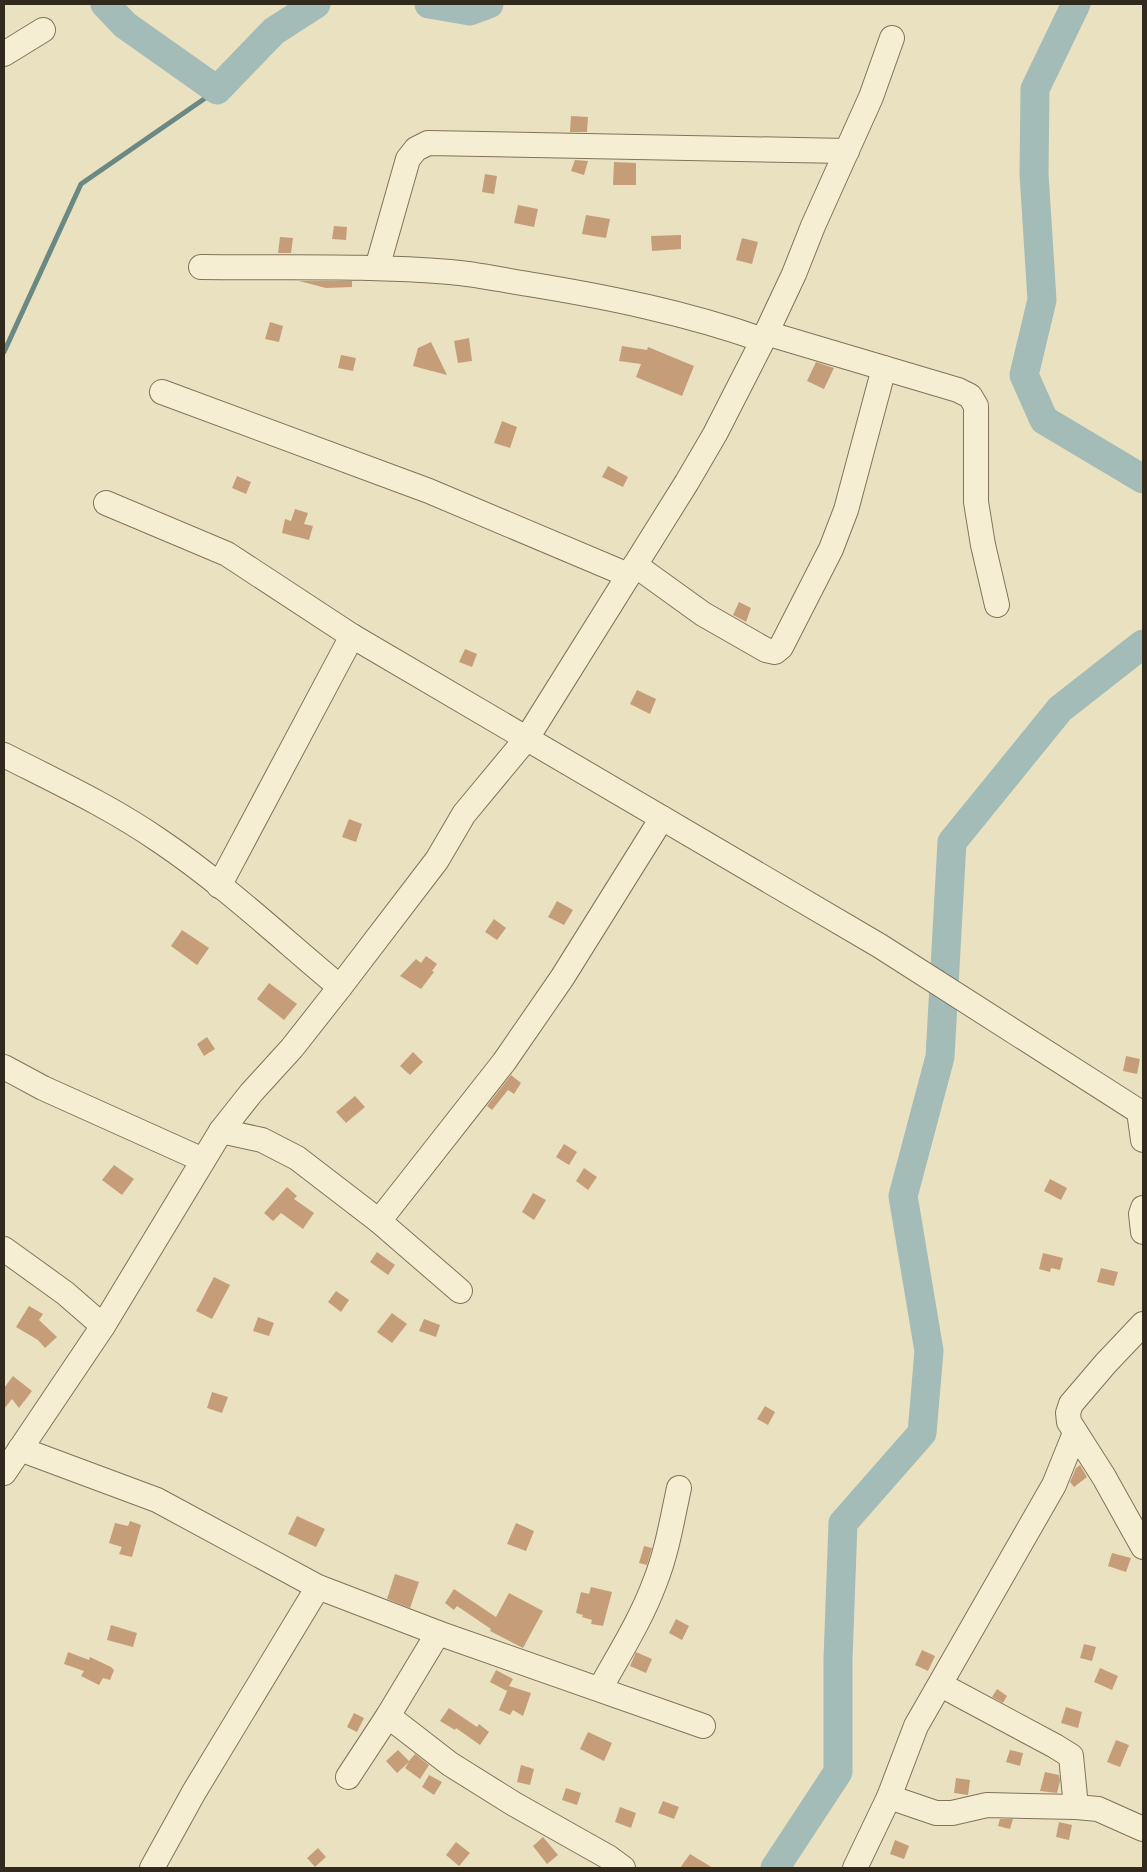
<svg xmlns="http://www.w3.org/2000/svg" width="1147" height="1872" viewBox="0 0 1147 1872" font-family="Bitter,serif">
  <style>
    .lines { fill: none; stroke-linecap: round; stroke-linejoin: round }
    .stream { stroke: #6b8984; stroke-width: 5 }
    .river { stroke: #a3bcb7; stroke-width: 29 }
    .building { fill: #c59e79 }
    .minor-casing { stroke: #82725a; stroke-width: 26 }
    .minor { stroke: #f6eed3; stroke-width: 24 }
  </style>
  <rect width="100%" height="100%" fill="#eae1c1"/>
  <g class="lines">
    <path class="stream" d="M4 352 81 184 217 90"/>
    <g class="river">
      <path d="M105 4 125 25 217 90 274 31 316 4"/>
      <path d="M429 4 470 11 489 4"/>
      <path d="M1076 4 1035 89 1034 174 1042 300 1024 375 1044 420 1143 479"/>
      <path d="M775 1868 838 1772V1659L843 1523 922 1433 929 1351 903 1196 940 1057 952 842 1060 709 1143 644"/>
    </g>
  </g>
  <g class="building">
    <path d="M571 116 588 117 587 132H570Z"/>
    <path d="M575 160 588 161 584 175 571 171Z"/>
    <path d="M614 162 636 163V185H613Z"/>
    <path d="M485 174 497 176 494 194 482 192Z"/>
    <path d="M518 205 538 209 534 227 514 223Z"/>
    <path d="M586 215 610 219 606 238 582 234Z"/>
    <path d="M334 226 347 227 346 240 332 239Z"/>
    <path d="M681 235V249L652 251 651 236Z"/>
    <path d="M280 237 293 238 291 253H278Z"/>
    <path d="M742 238 758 242 752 264 736 260Z"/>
    <path d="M299 281H352V287L326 288Z"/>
    <path d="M270 322 283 326 279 342 265 339Z"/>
    <path d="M469 338 472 361 458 363 454 341Z"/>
    <path d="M431 342 447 375 413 366 418 348Z"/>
    <path d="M622 346 647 350 648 347 694 366 682 396 636 377 641 364 619 361Z"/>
    <path d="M341 355 356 358 353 371 338 368Z"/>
    <path d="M816 362 834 368 824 389 807 381Z"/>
    <path d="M502 421 517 427 510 448 494 443Z"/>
    <path d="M608 466 628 477 623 487 602 477Z"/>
    <path d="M237 476 251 482 246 494 232 488Z"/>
    <path d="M295 509 308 513 304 524 313 526 309 540 282 533 285 519 291 521Z"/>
    <path d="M739 602 751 608 746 622 733 615Z"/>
    <path d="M465 649 477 654 472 667 459 662Z"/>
    <path d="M637 690 656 699 650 714 630 704Z"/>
    <path d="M349 819 362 824 356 842 342 837Z"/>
    <path d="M557 901 573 910 564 925 548 917Z"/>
    <path d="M494 919 506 928 497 940 485 932Z"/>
    <path d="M182 930 209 948 197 965 171 946Z"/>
    <path d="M426 956 437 964 432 971 434 972 421 989 400 976 416 959 421 963Z"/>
    <path d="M269 983 297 1004 284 1020 257 999Z"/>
    <path d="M207 1037 215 1049 204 1056 197 1044Z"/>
    <path d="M413 1052 423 1062 410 1075 400 1066Z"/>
    <path d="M1126 1056 1140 1059 1137 1074 1123 1071Z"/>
    <path d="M511 1075 521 1083 514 1094 508 1090 492 1110 487 1106Z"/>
    <path d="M355 1096 365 1107 346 1123 336 1112Z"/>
    <path d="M564 1144 577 1152 569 1165 556 1157Z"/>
    <path d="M114 1165 134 1179 122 1195 102 1180Z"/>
    <path d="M584 1168 597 1177 588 1190 576 1181Z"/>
    <path d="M1050 1179 1067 1188 1061 1200 1044 1191Z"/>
    <path d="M287 1187 297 1196 294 1199 314 1213 303 1229 281 1213 273 1221 264 1213Z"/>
    <path d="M533 1193 546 1200 534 1220 522 1212Z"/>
    <path d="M377 1252 395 1265 388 1275 370 1262Z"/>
    <path d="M1043 1253 1063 1258 1060 1270 1051 1268 1050 1272 1039 1269Z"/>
    <path d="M1101 1268 1118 1272 1114 1286 1097 1282Z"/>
    <path d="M214 1277 230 1285 212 1319 196 1311Z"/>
    <path d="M336 1291 349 1300 341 1312 328 1302Z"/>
    <path d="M29 1306 43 1314 39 1320 57 1337 45 1348 38 1340 16 1327Z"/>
    <path d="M392 1313 407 1324 392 1343 377 1332Z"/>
    <path d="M258 1317 274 1323 269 1336 253 1331Z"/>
    <path d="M424 1319 440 1325 436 1337 419 1331Z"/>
    <path d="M13 1376 32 1391 19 1408 12 1399 4 1409V1388Z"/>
    <path d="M212 1392 228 1397 222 1413 207 1408Z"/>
    <path d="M765 1406 775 1412 768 1425 757 1419Z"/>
    <path d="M1080 1465 1087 1477 1074 1487 1070 1482 1076 1468Z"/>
    <path d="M297 1516 325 1529 316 1547 288 1534Z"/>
    <path d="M130 1521 141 1525 132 1557 119 1554 122 1547 109 1543 115 1523 128 1526Z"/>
    <path d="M516 1523 534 1531 526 1551 507 1544Z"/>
    <path d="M644 1546 652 1548 647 1565 639 1563Z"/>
    <path d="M1112 1553 1131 1558 1126 1572 1108 1566Z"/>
    <path d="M395 1574 419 1582 410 1608 387 1599Z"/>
    <path d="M591 1587 612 1592 603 1626 591 1624 592 1620 582 1617 583 1615 576 1613 581 1592 589 1594Z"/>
    <path d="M454 1589 496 1617 509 1593 543 1611 523 1648 490 1631 491 1629 457 1606 454 1610 445 1603Z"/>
    <path d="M676 1619 689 1626 682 1640 669 1633Z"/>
    <path d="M111 1625 137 1633 133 1647 107 1640Z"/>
    <path d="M1084 1644 1096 1647 1092 1661 1080 1658Z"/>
    <path d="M922 1650 935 1656 928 1671 915 1665Z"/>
    <path d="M68 1652 89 1660 90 1657 111 1667 114 1670 110 1680 103 1678 99 1685 81 1676 84 1671 64 1664Z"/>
    <path d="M636 1652 652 1659 646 1673 630 1666Z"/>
    <path d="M1100 1668 1118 1676 1112 1690 1094 1682Z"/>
    <path d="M496 1670 513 1679 509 1686 531 1693 523 1716 513 1710 510 1715 499 1710 508 1689 507 1691 490 1682Z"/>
    <path d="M997 1689 1007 1696 1003 1703 992 1697Z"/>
    <path d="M1066 1707 1082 1712 1078 1728 1061 1723Z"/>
    <path d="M449 1708 477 1727 479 1724 489 1732 480 1745 456 1728 455 1730 440 1721Z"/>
    <path d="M354 1713 364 1718 357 1732 347 1727Z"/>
    <path d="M588 1732 612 1743 604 1761 580 1749Z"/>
    <path d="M1116 1740 1129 1745 1120 1767 1107 1762Z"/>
    <path d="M398 1750 409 1761 415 1754 429 1765 420 1779 405 1768 409 1762 397 1773 386 1761Z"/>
    <path d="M1010 1750 1023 1753 1020 1766 1006 1762Z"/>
    <path d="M521 1765 534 1769 530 1785 517 1782Z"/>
    <path d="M1045 1772 1059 1775 1060 1781 1057 1793 1040 1791Z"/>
    <path d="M429 1775 442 1782 434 1795 422 1787Z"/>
    <path d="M956 1778 970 1780 968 1795 954 1793Z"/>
    <path d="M566 1788 581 1793 577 1805 562 1800Z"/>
    <path d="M663 1801 679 1807 674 1819 658 1813Z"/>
    <path d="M620 1807 636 1813 631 1828 615 1822Z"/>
    <path d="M1000 1819H1013L1010 1829 998 1826Z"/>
    <path d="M1059 1822 1072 1825 1069 1840 1056 1837Z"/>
    <path d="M543 1837 558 1855 547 1864 533 1846Z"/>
    <path d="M895 1840 909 1846 904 1859 890 1854Z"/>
    <path d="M456 1842 470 1853 459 1866 446 1855Z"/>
    <path d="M318 1848 326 1857 315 1867 307 1858Z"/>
    <path d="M690 1854 713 1868H680Z"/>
  </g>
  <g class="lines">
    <g class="minor-casing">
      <g id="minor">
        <path d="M4 54 43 30"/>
        <path d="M201 267C284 268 367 265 450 272 476 274 502 280 528 284 608 297 687 313 763 340"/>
        <path d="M377 268 408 159 416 149 428 143 847 151"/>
        <path d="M766 333 958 390 970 396 976 406V502L983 545 997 605"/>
        <path d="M162 392 429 491 628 575"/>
        <path d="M106 503 227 554 352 636 880 946 1143 1114"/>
        <path d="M635 565 703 614 766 650 775 652 781 647 831 549 846 510 884 368"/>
        <path d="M4 755C57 782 111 807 160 841 224 884 281 938 340 987"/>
        <path d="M219 886 352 636"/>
        <path d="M4 1067 43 1088 203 1160"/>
        <path d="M1139 1111 1143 1140"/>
        <path d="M221 1131 262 1140 297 1158 379 1221 460 1291"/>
        <path d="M1143 1208 1141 1214 1143 1232"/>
        <path d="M379 1221 504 1062 562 978 662 818"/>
        <path d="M4 1249 65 1293 103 1326"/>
        <path d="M1143 1324 1106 1363 1071 1404 1068 1413 1069 1422 1104 1477 1143 1547"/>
        <path d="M20 1449 157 1500 318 1587 438 1633 703 1726"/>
        <path d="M4 1473 103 1326 221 1131 251 1093 292 1048 340 987 437 860 464 814 527 738 687 482 715 434 763 340 794 274 813 226 871 97 892 38"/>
        <path d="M941 1685 1055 1746 1071 1756 1076 1807"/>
        <path d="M600 1689C619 1654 641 1620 655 1582 667 1552 672 1520 679 1488"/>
        <path d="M388 1716 450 1764 514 1804 608 1857 623 1868"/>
        <path d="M348 1777 388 1716 438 1633"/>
        <path d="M889 1797 936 1813H952L987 1805 1076 1807 1098 1809 1143 1829"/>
        <path d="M152 1868 194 1792 318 1587"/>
        <path d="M855 1868 889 1797 916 1726 1054 1485 1075 1433"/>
      </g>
    </g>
    <use href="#minor" class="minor"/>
  </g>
  <rect width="1147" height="1872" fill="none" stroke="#32291d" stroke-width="10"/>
</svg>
